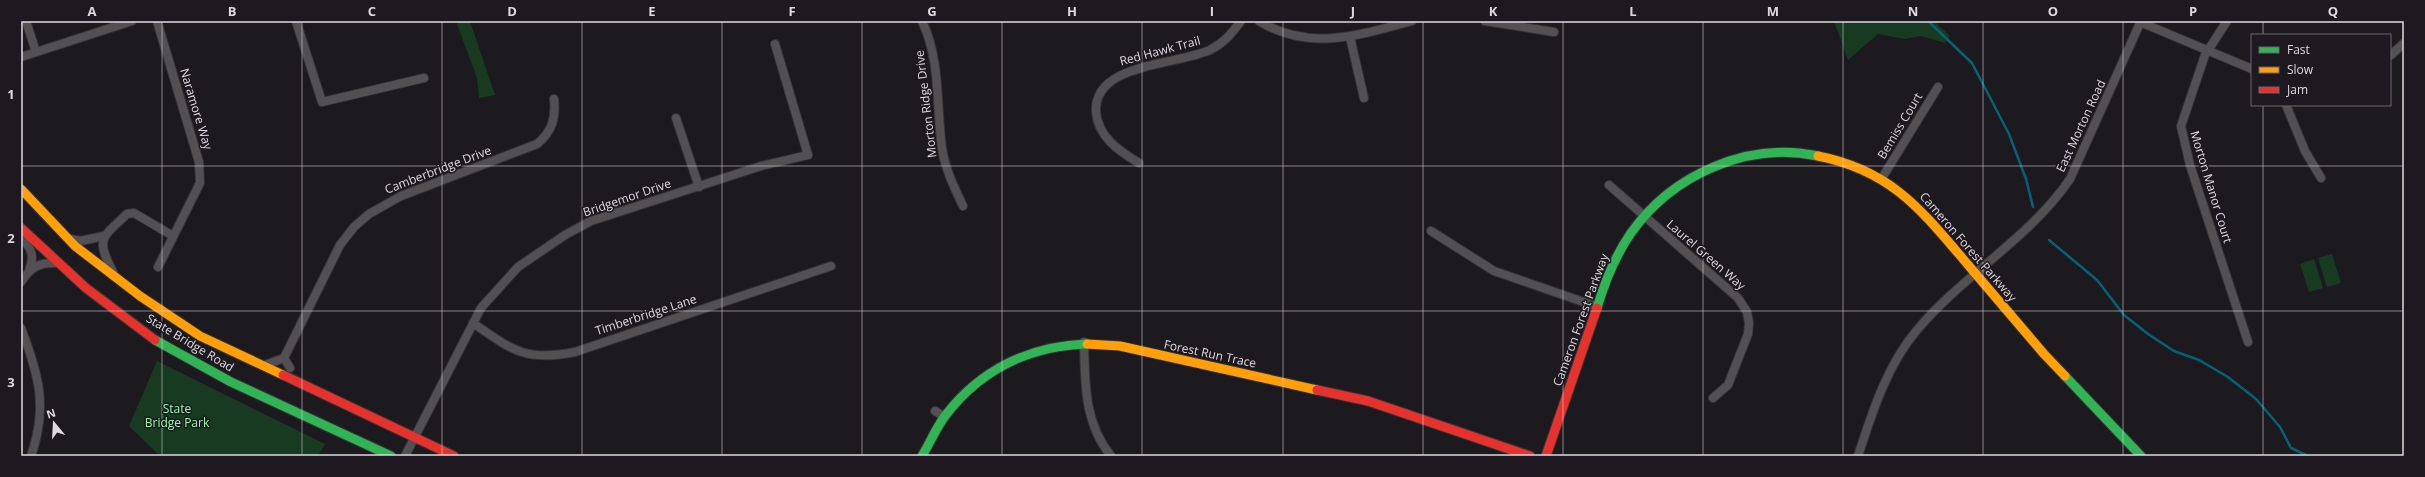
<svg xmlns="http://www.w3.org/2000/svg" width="2425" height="477" viewBox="0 0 2425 477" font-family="'Open Sans',sans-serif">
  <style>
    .green { fill: #173a21 }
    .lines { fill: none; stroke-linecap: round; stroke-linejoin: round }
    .stream { stroke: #036376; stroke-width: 2.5 }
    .street-casing { stroke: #363437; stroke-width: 10 }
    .fast-casing { stroke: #363437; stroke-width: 11 }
    .slow-casing { stroke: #363437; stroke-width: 11 }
    .jam-casing { stroke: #363437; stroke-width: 11 }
    .street { stroke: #525053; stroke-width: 8 }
    .fast { stroke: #30b455; stroke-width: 9 }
    .slow { stroke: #ff9f0a; stroke-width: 9 }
    .jam { stroke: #e5322d; stroke-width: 9 }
    .grid { fill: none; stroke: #dedbdf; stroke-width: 1; stroke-opacity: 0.55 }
    .labels { text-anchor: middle; stroke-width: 3; stroke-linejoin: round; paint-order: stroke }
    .street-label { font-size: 12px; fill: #dedbdf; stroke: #1e1920 }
    .park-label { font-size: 12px; fill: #96f8ad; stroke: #1e1920 }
    .neatline { fill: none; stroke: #dedbdf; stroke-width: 1.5 }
    .grid-label { font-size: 13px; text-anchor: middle; font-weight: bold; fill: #dedbdf }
  </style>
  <rect width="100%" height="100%" fill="#1d1a1f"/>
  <g class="green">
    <path d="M456 21H470L495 95 479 98 477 78Z"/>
    <path d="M1834 21H1934L1950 36 1945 43 1921 36 1905 39 1878 34 1848 60Z"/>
    <path d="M2332 254 2341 283 2327 287 2318 258Z"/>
    <path d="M2314 259 2323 288 2309 292 2300 264Z"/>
    <path d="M157 361 325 444 318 456H160L129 426Z"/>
  </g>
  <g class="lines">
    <g class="stream">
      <path d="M1928 21 1972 63 2009 134 2026 179 2033 207"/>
      <path d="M2049 240 2097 280 2124 315 2148 334 2174 351 2199 360 2228 377 2256 399 2280 427 2291 448 2308 456"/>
    </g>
    <g class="street-casing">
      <g id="street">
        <path d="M26 21 36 52"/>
        <path d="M157 21 199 162 200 183 158 267"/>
        <path d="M296 21 322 102 424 78"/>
        <path d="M922 21C941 61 936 105 942 148 945 169 954 187 963 206"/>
        <path d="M1259 21C1309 52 1360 35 1412 21"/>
        <path d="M1485 21 1554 32"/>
        <path d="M2227 21 2205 55 2181 126 2190 165 2248 342"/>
        <path d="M2140 22 2252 69"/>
        <path d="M1350 37 1364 98"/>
        <path d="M2391 55 2404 43"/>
        <path d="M21 57 132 21"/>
        <path d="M2286 105 2305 151 2321 178"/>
        <path d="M676 118 699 187"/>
        <path d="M1139 163C1119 151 1098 137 1096 112 1093 63 1177 65 1210 50 1224 43 1232 33 1241 21"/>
        <path d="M1882 178 1938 87"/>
        <path d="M1609 185 1738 298 1747 312 1749 323 1748 334 1728 385 1713 398"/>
        <path d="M1431 231 1494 271 1598 307"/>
        <path d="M71 239 80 241 104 236"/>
        <path d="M23 240C33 250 34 258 29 271"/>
        <path d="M113 272C95 238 102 238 127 214L134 213 173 236"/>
        <path d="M21 282C30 268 39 262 56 263"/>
        <path d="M473 323C512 350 525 362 575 352L831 266"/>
        <path d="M21 328C39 375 48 407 31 456"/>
        <path d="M1084 342C1085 383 1084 423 1111 456"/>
        <path d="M284 358 290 368"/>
        <path d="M265 365 284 358 340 245 354 227 369 214 401 196 537 144C552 132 556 118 554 99"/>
        <path d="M935 411 945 417"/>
        <path d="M405 456 481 308 518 267 565 235 591 221 761 166 808 155 775 44"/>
        <path d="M1858 456C1872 413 1887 365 1917 330 1964 274 2029 239 2070 179L2141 21"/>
      </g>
    </g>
    <g class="fast-casing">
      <g id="fast">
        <path d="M1597 308C1605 281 1615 256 1631 233 1672 175 1747 141 1818 156"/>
        <path d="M155 340 231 382 391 456"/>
        <path d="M2065 376 2141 456"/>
        <path d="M922 456C930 443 936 428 945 416 980 370 1029 346 1087 344"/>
      </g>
    </g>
    <g class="slow-casing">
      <g id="slow">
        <path d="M1818 156C1893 171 1922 211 1969 266 1994 295 2019 325 2044 354L2065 376"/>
        <path d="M21 189 75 246 140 296 200 336 283 375"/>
        <path d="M1087 344 1120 346 1317 390"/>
      </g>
    </g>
    <g class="jam-casing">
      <g id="jam">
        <path d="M21 228 86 288 155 340"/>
        <path d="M283 375 454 456"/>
        <path d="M1317 390 1368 401 1530 456"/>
        <path d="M1546 456 1597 308"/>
      </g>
    </g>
    <use href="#street" class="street"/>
    <use href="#fast" class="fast"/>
    <use href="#slow" class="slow"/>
    <use href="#jam" class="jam"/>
  </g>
  <path class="grid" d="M162 21V456M302 21V456M442 21V456M582 21V456M722 21V456M862 21V456M1002 21V456M1142 21V456M1283 21V456M1423 21V456M1563 21V456M1703 21V456M1843 21V456M1983 21V456M2123 21V456M2263 21V35M2263 105V456M21 166H2404M21 311H2404"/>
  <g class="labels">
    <g class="street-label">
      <text transform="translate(1160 51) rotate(-15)" y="4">Red Hawk Trail</text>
      <text transform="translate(926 104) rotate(-97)" y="4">Morton Ridge Drive</text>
      <text transform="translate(196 109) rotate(73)" y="4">Naramore Way</text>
      <text transform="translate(1900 126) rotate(-59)" y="4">Bemiss Court</text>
      <text transform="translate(2081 126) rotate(-65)" y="4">East Morton Road</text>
      <text transform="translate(438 170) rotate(-21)" y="4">Camberbridge Drive</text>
      <text transform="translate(2211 187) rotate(73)" y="4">Morton Manor Court</text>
      <text transform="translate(627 198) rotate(-19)" y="4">Bridgemor Drive</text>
      <text transform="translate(1968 247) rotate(49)" y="4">Cameron Forest Parkway</text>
      <text transform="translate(1706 255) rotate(41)" y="4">Laurel Green Way</text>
      <text transform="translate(646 315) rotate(-18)" y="4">Timberbridge Lane</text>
      <text transform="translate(1581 320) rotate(-70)" y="4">Cameron Forest Parkway</text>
      <text transform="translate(190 343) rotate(31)" y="4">State Bridge Road</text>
      <text transform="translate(1210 354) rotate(12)" y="4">Forest Run Trace</text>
    </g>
    <g class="park-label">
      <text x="177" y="413">State<tspan x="177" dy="14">Bridge Park</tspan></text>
    </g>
  </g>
  <rect width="2425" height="477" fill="none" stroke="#1e1920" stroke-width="44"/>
  <rect x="2251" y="34" width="140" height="72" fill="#1e1920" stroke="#6b676c"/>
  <rect x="2259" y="47" width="20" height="6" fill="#30b455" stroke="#6b676c"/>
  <text x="2287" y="54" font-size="12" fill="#dedbdf">Fast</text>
  <rect x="2259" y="67" width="20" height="6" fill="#ff9f0a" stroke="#6b676c"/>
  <text x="2287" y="74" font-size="12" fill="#dedbdf">Slow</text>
  <rect x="2259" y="87" width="20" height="6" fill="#e5322d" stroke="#6b676c"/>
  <text x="2287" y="94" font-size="12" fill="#dedbdf">Jam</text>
  <g transform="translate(54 423) rotate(342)" stroke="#1e1920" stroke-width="3" paint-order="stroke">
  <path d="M0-3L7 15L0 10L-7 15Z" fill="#dedbdf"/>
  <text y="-6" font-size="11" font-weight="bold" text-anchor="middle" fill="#dedbdf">N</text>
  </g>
  <rect x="22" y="22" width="2381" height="433" class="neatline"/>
  <g class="grid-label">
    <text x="92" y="16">A</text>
    <text x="232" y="16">B</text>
    <text x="372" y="16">C</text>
    <text x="512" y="16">D</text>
    <text x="652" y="16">E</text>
    <text x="792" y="16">F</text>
    <text x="932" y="16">G</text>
    <text x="1072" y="16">H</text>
    <text x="1212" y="16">I</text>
    <text x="1353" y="16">J</text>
    <text x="1493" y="16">K</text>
    <text x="1633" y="16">L</text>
    <text x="1773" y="16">M</text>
    <text x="1913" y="16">N</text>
    <text x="2053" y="16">O</text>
    <text x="2193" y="16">P</text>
    <text x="2333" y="16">Q</text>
    <text x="11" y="99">1</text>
    <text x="11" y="243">2</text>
    <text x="11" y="387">3</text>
  </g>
</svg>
